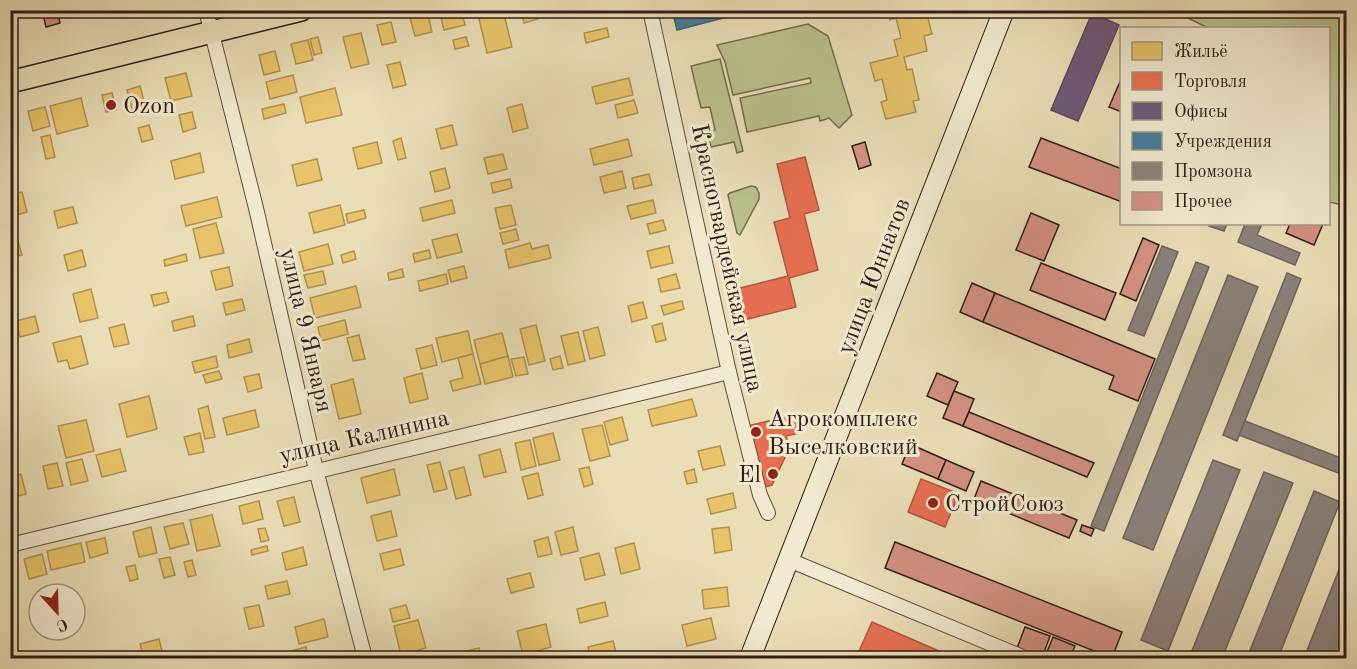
<svg xmlns="http://www.w3.org/2000/svg" width="1357" height="669" viewBox="0 0 1357 669" font-family="'Old Standard TT',serif">
  <style>
    .green { fill: #bac08c; stroke: #746e50; stroke-width: 1.5 }
    .homes { fill: #e9c46a; stroke: #b19250; stroke-width: 1.5 }
    .shops { fill: #e76f51; stroke: #b0563f; stroke-width: 1.5 }
    .offices { fill: #6d597a; stroke: #5a475c; stroke-width: 1.5 }
    .public { fill: #457b9d; stroke: #3e5f74; stroke-width: 1.5 }
    .industry { fill: #8a817c; stroke: #6f635d; stroke-width: 1.5 }
    .building { fill: #d59183; stroke: #2f1d15; stroke-width: 1.5 }
    .lines { fill: none; stroke-linecap: round; stroke-linejoin: round }
    .minor-casing { stroke: #5e4d3e; stroke-width: 16 }
    .secondary-casing { stroke: #2f1d15; stroke-width: 22 }
    .primary-casing { stroke: #2f1d15; stroke-width: 24 }
    .minor { stroke: #f1ead0; stroke-width: 14 }
    .secondary { stroke: #f1ead0; stroke-width: 20 }
    .primary { stroke: #eadeb7; stroke-width: 21 }
    .poi-dot { fill: #8f2418; stroke: #f1ead0; stroke-width: 2 }
    .labels { text-anchor: middle; stroke-width: 6; stroke-linejoin: round; paint-order: stroke }
    .poi-label { font-size: 24px; fill: #2f1d15; stroke: #f1ead0; text-anchor: start }
    .street-label { font-size: 24px; fill: #2f1d15; stroke: #f1ead0 }
  </style>
  <rect width="100%" height="100%" fill="#eadeb7"/>
  <filter id="stains"><feTurbulence type="fractalNoise" baseFrequency=".00333" numOctaves="4"/><feColorMatrix values="0 0 0 0 .2 0 0 0 0 .09 0 0 0 0 .02 0 0 0 .5 -.17"/></filter>
  <radialGradient id="worn" r=".72"><stop offset=".6" stop-color="#630" stop-opacity="0"/><stop offset="1" stop-color="#630" stop-opacity=".3"/></radialGradient>
  <g class="green">
    <path d="M1174 11H1346V204L1343 205 1329 202 1328 28H1208Z"/>
    <path d="M808 24 828 36 852 115 839 128 829 118 820 121 819 116 747 132 740 98 811 83 810 78 733 95 725 62 717 45Z"/>
    <path d="M720 59 743 151 737 153 734 142 711 147 707 132 715 130 710 107 701 108 691 66Z"/>
    <path d="M751 186 756 187 759 193V199L740 235 737 233 728 195 730 193Z"/>
  </g>
  <g class="homes">
    <path d="M439 10H461L465 25 444 30Z"/>
    <path d="M477 10H503L512 47 487 53Z"/>
    <path d="M521 10H536L538 19 524 23Z"/>
    <path d="M583 10H609L585 17Z"/>
    <path d="M888 10H926L932 34 924 36 927 51 904 57 907 70 912 69 919 100 913 101 916 112 886 119 881 102 887 100 882 79 875 81 870 63 898 56 894 40 901 38 896 18 890 20Z"/>
    <path d="M428 14 432 32 415 36 410 18Z"/>
    <path d="M391 22 396 42 382 45 377 25Z"/>
    <path d="M607 28 609 37 586 43 584 33Z"/>
    <path d="M361 33 369 64 351 68 343 37Z"/>
    <path d="M318 37 322 53 314 55 310 39Z"/>
    <path d="M466 37 469 46 455 49 453 40Z"/>
    <path d="M308 40 313 60 296 64 291 44Z"/>
    <path d="M275 51 280 71 264 75 259 55Z"/>
    <path d="M400 62 406 85 393 88 387 65Z"/>
    <path d="M186 73 192 96 171 101 165 78Z"/>
    <path d="M293 75 297 92 270 99 266 82Z"/>
    <path d="M629 78 633 95 596 104 592 87Z"/>
    <path d="M140 86 146 109 133 113 127 90Z"/>
    <path d="M335 88 342 115 306 123 300 97Z"/>
    <path d="M112 93 116 110 106 112 102 95Z"/>
    <path d="M81 98 88 126 57 134 50 106Z"/>
    <path d="M634 100 638 113 618 118 615 105Z"/>
    <path d="M284 104 286 113 264 119 262 109Z"/>
    <path d="M522 104 528 128 513 132 507 108Z"/>
    <path d="M45 107 50 126 33 131 28 111Z"/>
    <path d="M192 112 196 128 183 132 179 115Z"/>
    <path d="M149 125 153 139 142 142 138 128Z"/>
    <path d="M452 125 457 145 441 149 436 129Z"/>
    <path d="M50 135 55 157 46 159 41 137Z"/>
    <path d="M401 138 406 158 398 160 393 141Z"/>
    <path d="M628 139 632 156 594 165 590 149Z"/>
    <path d="M377 142 382 163 358 169 353 148Z"/>
    <path d="M200 153 204 172 175 179 171 161Z"/>
    <path d="M503 154 507 169 488 174 484 158Z"/>
    <path d="M317 159 322 180 297 186 292 165Z"/>
    <path d="M445 168 450 188 435 192 430 172Z"/>
    <path d="M622 171 626 188 604 193 600 177Z"/>
    <path d="M649 174 652 185 634 189 632 178Z"/>
    <path d="M510 179 512 188 493 193 491 183Z"/>
    <path d="M22 192 27 212 10 217V194Z"/>
    <path d="M217 197 222 217 186 226 181 206Z"/>
    <path d="M452 200 455 213 423 221 420 208Z"/>
    <path d="M653 200 656 213 631 219 627 206Z"/>
    <path d="M340 205 345 225 314 233 309 213Z"/>
    <path d="M511 205 516 225 500 229 495 208Z"/>
    <path d="M73 207 77 223 58 228 54 211Z"/>
    <path d="M364 210 366 218 348 223 346 214Z"/>
    <path d="M663 220 666 230 650 234 647 224Z"/>
    <path d="M216 223 224 253 200 258 193 229Z"/>
    <path d="M516 229 519 240 503 244 500 233Z"/>
    <path d="M457 234 462 252 437 258 432 240Z"/>
    <path d="M18 241 22 255 10 258V243Z"/>
    <path d="M530 243 532 249 548 245 551 258 509 268 505 250Z"/>
    <path d="M328 244 333 264 304 271 299 252Z"/>
    <path d="M669 246 673 263 651 268 647 251Z"/>
    <path d="M82 250 86 266 68 271 64 255Z"/>
    <path d="M429 250 431 258 415 262 413 254Z"/>
    <path d="M354 251 356 259 343 263 341 255Z"/>
    <path d="M186 254 187 261 165 266 164 260Z"/>
    <path d="M464 266 467 278 451 282 448 270Z"/>
    <path d="M229 267 233 286 216 290 211 271Z"/>
    <path d="M402 269 404 277 389 280 388 273Z"/>
    <path d="M323 271 326 284 308 288 304 275Z"/>
    <path d="M446 274 448 284 420 291 418 281Z"/>
    <path d="M676 274 680 288 661 292 658 279Z"/>
    <path d="M356 286 361 307 315 318 310 298Z"/>
    <path d="M91 289 98 318 80 322 73 294Z"/>
    <path d="M166 292 169 302 154 306 151 295Z"/>
    <path d="M242 299 245 310 226 315 223 303Z"/>
    <path d="M682 301 684 309 664 315 661 306Z"/>
    <path d="M643 302 647 318 632 322 628 306Z"/>
    <path d="M35 316 39 332 20 337 16 321Z"/>
    <path d="M193 316 195 326 174 331 172 321Z"/>
    <path d="M345 320 348 334 321 341 318 327Z"/>
    <path d="M662 323 666 340 656 342 652 326Z"/>
    <path d="M124 324 129 344 114 347 109 328Z"/>
    <path d="M536 325 545 361 529 365 520 329Z"/>
    <path d="M598 327 605 355 590 359 583 331Z"/>
    <path d="M468 331 473 354 442 362 436 338Z"/>
    <path d="M578 332 585 361 568 365 561 336Z"/>
    <path d="M502 333 508 356 480 364 474 340Z"/>
    <path d="M359 335 365 359 353 361 347 338Z"/>
    <path d="M81 336 88 364 70 369 67 360 58 362 53 343Z"/>
    <path d="M249 339 252 352 229 358 227 345Z"/>
    <path d="M432 345 437 365 421 369 416 349Z"/>
    <path d="M473 354 481 384 453 391 450 381 463 378 458 358Z"/>
    <path d="M216 356 218 367 195 373 192 362Z"/>
    <path d="M508 356 513 377 485 384 480 364Z"/>
    <path d="M560 356 563 368 553 370 550 359Z"/>
    <path d="M524 357 528 374 516 376 511 359Z"/>
    <path d="M219 371 222 379 206 383 203 375Z"/>
    <path d="M422 373 428 399 410 403 404 378Z"/>
    <path d="M259 374 262 388 248 392 244 377Z"/>
    <path d="M353 379 361 414 339 419 331 385Z"/>
    <path d="M149 396 157 429 127 437 119 404Z"/>
    <path d="M692 399 697 416 652 426 648 410Z"/>
    <path d="M208 406 215 437 205 439 198 409Z"/>
    <path d="M255 410 259 427 227 435 223 418Z"/>
    <path d="M622 417 628 440 610 445 604 422Z"/>
    <path d="M86 420 94 451 66 458 58 426Z"/>
    <path d="M602 425 610 456 590 461 582 429Z"/>
    <path d="M200 433 204 452 189 455 184 437Z"/>
    <path d="M553 433 560 460 539 465 533 438Z"/>
    <path d="M530 440 536 466 521 470 515 443Z"/>
    <path d="M720 446 725 465 703 470 698 451Z"/>
    <path d="M120 449 126 471 102 477 96 455Z"/>
    <path d="M500 449 506 472 484 477 479 455Z"/>
    <path d="M82 459 88 481 71 485 66 463Z"/>
    <path d="M440 462 447 489 434 492 427 465Z"/>
    <path d="M57 463 63 486 48 489 43 466Z"/>
    <path d="M464 467 471 495 456 499 449 471Z"/>
    <path d="M589 467 593 484 584 487 579 469Z"/>
    <path d="M394 469 400 495 367 503 361 478Z"/>
    <path d="M694 469 697 482 687 484 684 472Z"/>
    <path d="M538 473 543 495 528 499 522 477Z"/>
    <path d="M21 474 26 494 11 498 10 476Z"/>
    <path d="M733 493 736 508 711 514 707 499Z"/>
    <path d="M294 497 300 522 284 526 277 501Z"/>
    <path d="M259 501 263 519 243 524 239 506Z"/>
    <path d="M391 511 397 536 377 541 371 516Z"/>
    <path d="M212 515 220 546 197 551 190 520Z"/>
    <path d="M183 523 189 544 170 549 164 527Z"/>
    <path d="M151 527 157 553 139 557 133 532Z"/>
    <path d="M573 527 578 551 561 555 555 532Z"/>
    <path d="M729 527 732 550 715 553 712 529Z"/>
    <path d="M265 528 269 540 261 542 258 529Z"/>
    <path d="M548 537 552 554 538 557 534 541Z"/>
    <path d="M105 538 108 553 90 558 86 542Z"/>
    <path d="M81 543 85 562 51 570 47 551Z"/>
    <path d="M634 543 640 569 621 574 615 548Z"/>
    <path d="M267 546 268 551 252 555 251 550Z"/>
    <path d="M303 547 307 565 286 570 282 553Z"/>
    <path d="M400 549 404 565 384 570 380 554Z"/>
    <path d="M599 553 605 575 585 580 580 558Z"/>
    <path d="M42 554 47 574 29 579 24 559Z"/>
    <path d="M170 557 175 575 164 578 159 559Z"/>
    <path d="M192 560 196 575 188 577 184 562Z"/>
    <path d="M135 565 138 579 130 581 126 567Z"/>
    <path d="M530 573 534 587 511 593 507 579Z"/>
    <path d="M287 581 290 594 268 599 265 586Z"/>
    <path d="M727 587 729 606 704 609 702 590Z"/>
    <path d="M605 602 608 616 580 623 577 609Z"/>
    <path d="M259 605 264 626 249 629 244 608Z"/>
    <path d="M406 605 410 618 393 622 390 609Z"/>
    <path d="M711 618 716 639 687 646 682 625Z"/>
    <path d="M324 619 328 637 299 644 295 627Z"/>
    <path d="M418 620 426 648 401 655 394 626Z"/>
    <path d="M546 624 551 647 523 655 517 631Z"/>
    <path d="M159 639 163 655 144 658 140 644Z"/>
    <path d="M613 641 617 656 608 658H591L588 647Z"/>
    <path d="M306 647 308 658H284L283 653Z"/>
    <path d="M479 648 481 658H438Z"/>
  </g>
  <g class="shops">
    <path d="M805 157 819 210 804 214 818 270 789 278 796 307 740 321 732 290 788 276 774 222 790 218 777 164Z"/>
    <path d="M795 415 799 433 786 436 789 449 772 485 761 488 747 426Z"/>
    <path d="M921 479 959 494 945 527 908 512Z"/>
    <path d="M872 622 953 657V658H856Z"/>
  </g>
  <path class="offices" d="M1092 13 1119 25 1078 121 1051 110Z"/>
  <path class="public" d="M672 10H754L677 30Z"/>
  <g class="industry">
    <path d="M1210 224H1227L1224 231 1209 226Z"/>
    <path d="M1245 224H1262L1257 235 1300 253 1295 265 1238 242Z"/>
    <path d="M1162 246 1178 252 1144 336 1128 330Z"/>
    <path d="M1196 262 1209 267 1104 531 1091 526Z"/>
    <path d="M1287 273 1301 279 1237 441 1223 435Z"/>
    <path d="M1228 275 1258 287 1153 550 1123 538Z"/>
    <path d="M1245 421 1346 460V476L1239 435Z"/>
    <path d="M1213 460 1240 470 1168 651 1141 640Z"/>
    <path d="M1264 472 1293 483 1222 658H1189Z"/>
    <path d="M1314 491 1340 502 1278 658H1247Z"/>
    <path d="M1346 552V637L1338 658H1304Z"/>
  </g>
  <g class="building">
    <path d="M42 10H57L60 23 46 27Z"/>
    <path d="M1122 77V112L1109 107Z"/>
    <path d="M1041 138 1122 169V202L1029 167Z"/>
    <path d="M865 142 871 165 859 169 852 146Z"/>
    <path d="M1031 213 1059 225 1044 261 1016 250Z"/>
    <path d="M1290 224H1323L1314 245 1286 233Z"/>
    <path d="M1143 238 1159 245 1136 301 1120 294Z"/>
    <path d="M1041 263 1116 293 1105 320 1030 290Z"/>
    <path d="M972 283 995 293 983 322 960 312Z"/>
    <path d="M995 293 1155 359 1138 401 1109 389 1114 376 983 322Z"/>
    <path d="M937 373 958 382 948 405 927 396Z"/>
    <path d="M954 391 974 399 963 426 943 418Z"/>
    <path d="M969 412 1094 463 1087 477 963 426Z"/>
    <path d="M910 444 946 460 938 479 902 464Z"/>
    <path d="M946 460 974 472 966 491 938 479Z"/>
    <path d="M981 481 1077 520 1069 538 974 499Z"/>
    <path d="M1082 525 1094 529 1091 536 1080 531Z"/>
    <path d="M895 542 1122 632 1112 658 885 568Z"/>
    <path d="M1025 627 1050 636 1042 658H1038L1016 651Z"/>
    <path d="M1053 637 1075 646 1070 658H1050L1045 657Z"/>
  </g>
  <g class="lines">
    <g class="minor-casing">
      <g id="minor">
        <path d="M206 10 256 208 316 470 365 658"/>
        <path d="M650 10 729 372 760 495 768 513"/>
        <path d="M10 545 729 372"/>
        <path d="M789 560 1025 658"/>
      </g>
    </g>
    <g class="secondary-casing">
      <path id="secondary" d="M750 658 1004 10"/>
    </g>
    <g class="primary-casing">
      <path id="primary" d="M10 82 301 10"/>
    </g>
    <use href="#minor" class="minor"/>
    <use href="#secondary" class="secondary"/>
    <use href="#primary" class="primary"/>
  </g>
  <g class="poi-dot">
    <circle cx="111" cy="105" r="6"/>
    <circle cx="756" cy="432" r="6"/>
    <circle cx="773" cy="474" r="6"/>
    <circle cx="933" cy="503" r="6"/>
  </g>
  <g class="labels">
    <g class="poi-label">
      <text x="123" y="113">Ozon</text>
      <text x="768" y="426">Агрокомплекс<tspan x="768" dy="28">Выселковский</tspan></text>
      <text x="761" y="482" text-anchor="end">El</text>
      <text x="945" y="511">СтройСоюз</text>
    </g>
    <g class="street-label">
      <text transform="translate(728 258) rotate(78)" y="8">Красногвардейская улица</text>
      <text transform="translate(873 276) rotate(-69)" y="8">улица Юннатов</text>
      <text transform="translate(307 330) rotate(77)" y="8">улица 9 Января</text>
      <text transform="translate(364 436) rotate(-13)" y="8">улица Калинина</text>
    </g>
  </g>
  <rect width="1357" height="669" fill="none" stroke="#eadeb7" stroke-width="36"/>
  <rect x="12" y="12" width="1333" height="645" fill="none" stroke="#2f1d15" stroke-width="3"/>
  <rect x="18" y="18" width="1321" height="633" fill="none" stroke="#2f1d15" stroke-width="1.5"/>
  <rect x="1120" y="27" width="210" height="198" fill="#f1ead0" stroke="#a39885" stroke-width="1.5"/>
  <rect x="1132" y="42" width="30" height="18" fill="#e9c46a" stroke="#a39885" stroke-width="1.5"/>
  <text x="1174" y="57" font-size="18" fill="#2f1d15">Жильё</text>
  <rect x="1132" y="72" width="30" height="18" fill="#e76f51" stroke="#a39885" stroke-width="1.5"/>
  <text x="1174" y="87" font-size="18" fill="#2f1d15">Торговля</text>
  <rect x="1132" y="102" width="30" height="18" fill="#6d597a" stroke="#a39885" stroke-width="1.5"/>
  <text x="1174" y="117" font-size="18" fill="#2f1d15">Офисы</text>
  <rect x="1132" y="132" width="30" height="18" fill="#457b9d" stroke="#a39885" stroke-width="1.5"/>
  <text x="1174" y="147" font-size="18" fill="#2f1d15">Учреждения</text>
  <rect x="1132" y="162" width="30" height="18" fill="#8a817c" stroke="#a39885" stroke-width="1.5"/>
  <text x="1174" y="177" font-size="18" fill="#2f1d15">Промзона</text>
  <rect x="1132" y="192" width="30" height="18" fill="#d59183" stroke="#a39885" stroke-width="1.5"/>
  <text x="1174" y="207" font-size="18" fill="#2f1d15">Прочее</text>
  <g transform="translate(57 612) rotate(158)"><circle r="28" fill="#f1ead0" stroke="#a39885" stroke-width="1.5"/>
  <path d="M0-4.5L10 22L0 15L-10 22Z" fill="#8f2418"/>
  <text y="-9" font-size="16" font-weight="bold" text-anchor="middle" fill="#2f1d15">С</text>
  </g>
  <rect width="100%" height="100%" filter="url(#stains)"/>
  <rect width="100%" height="100%" fill="url(#worn)"/>
</svg>
